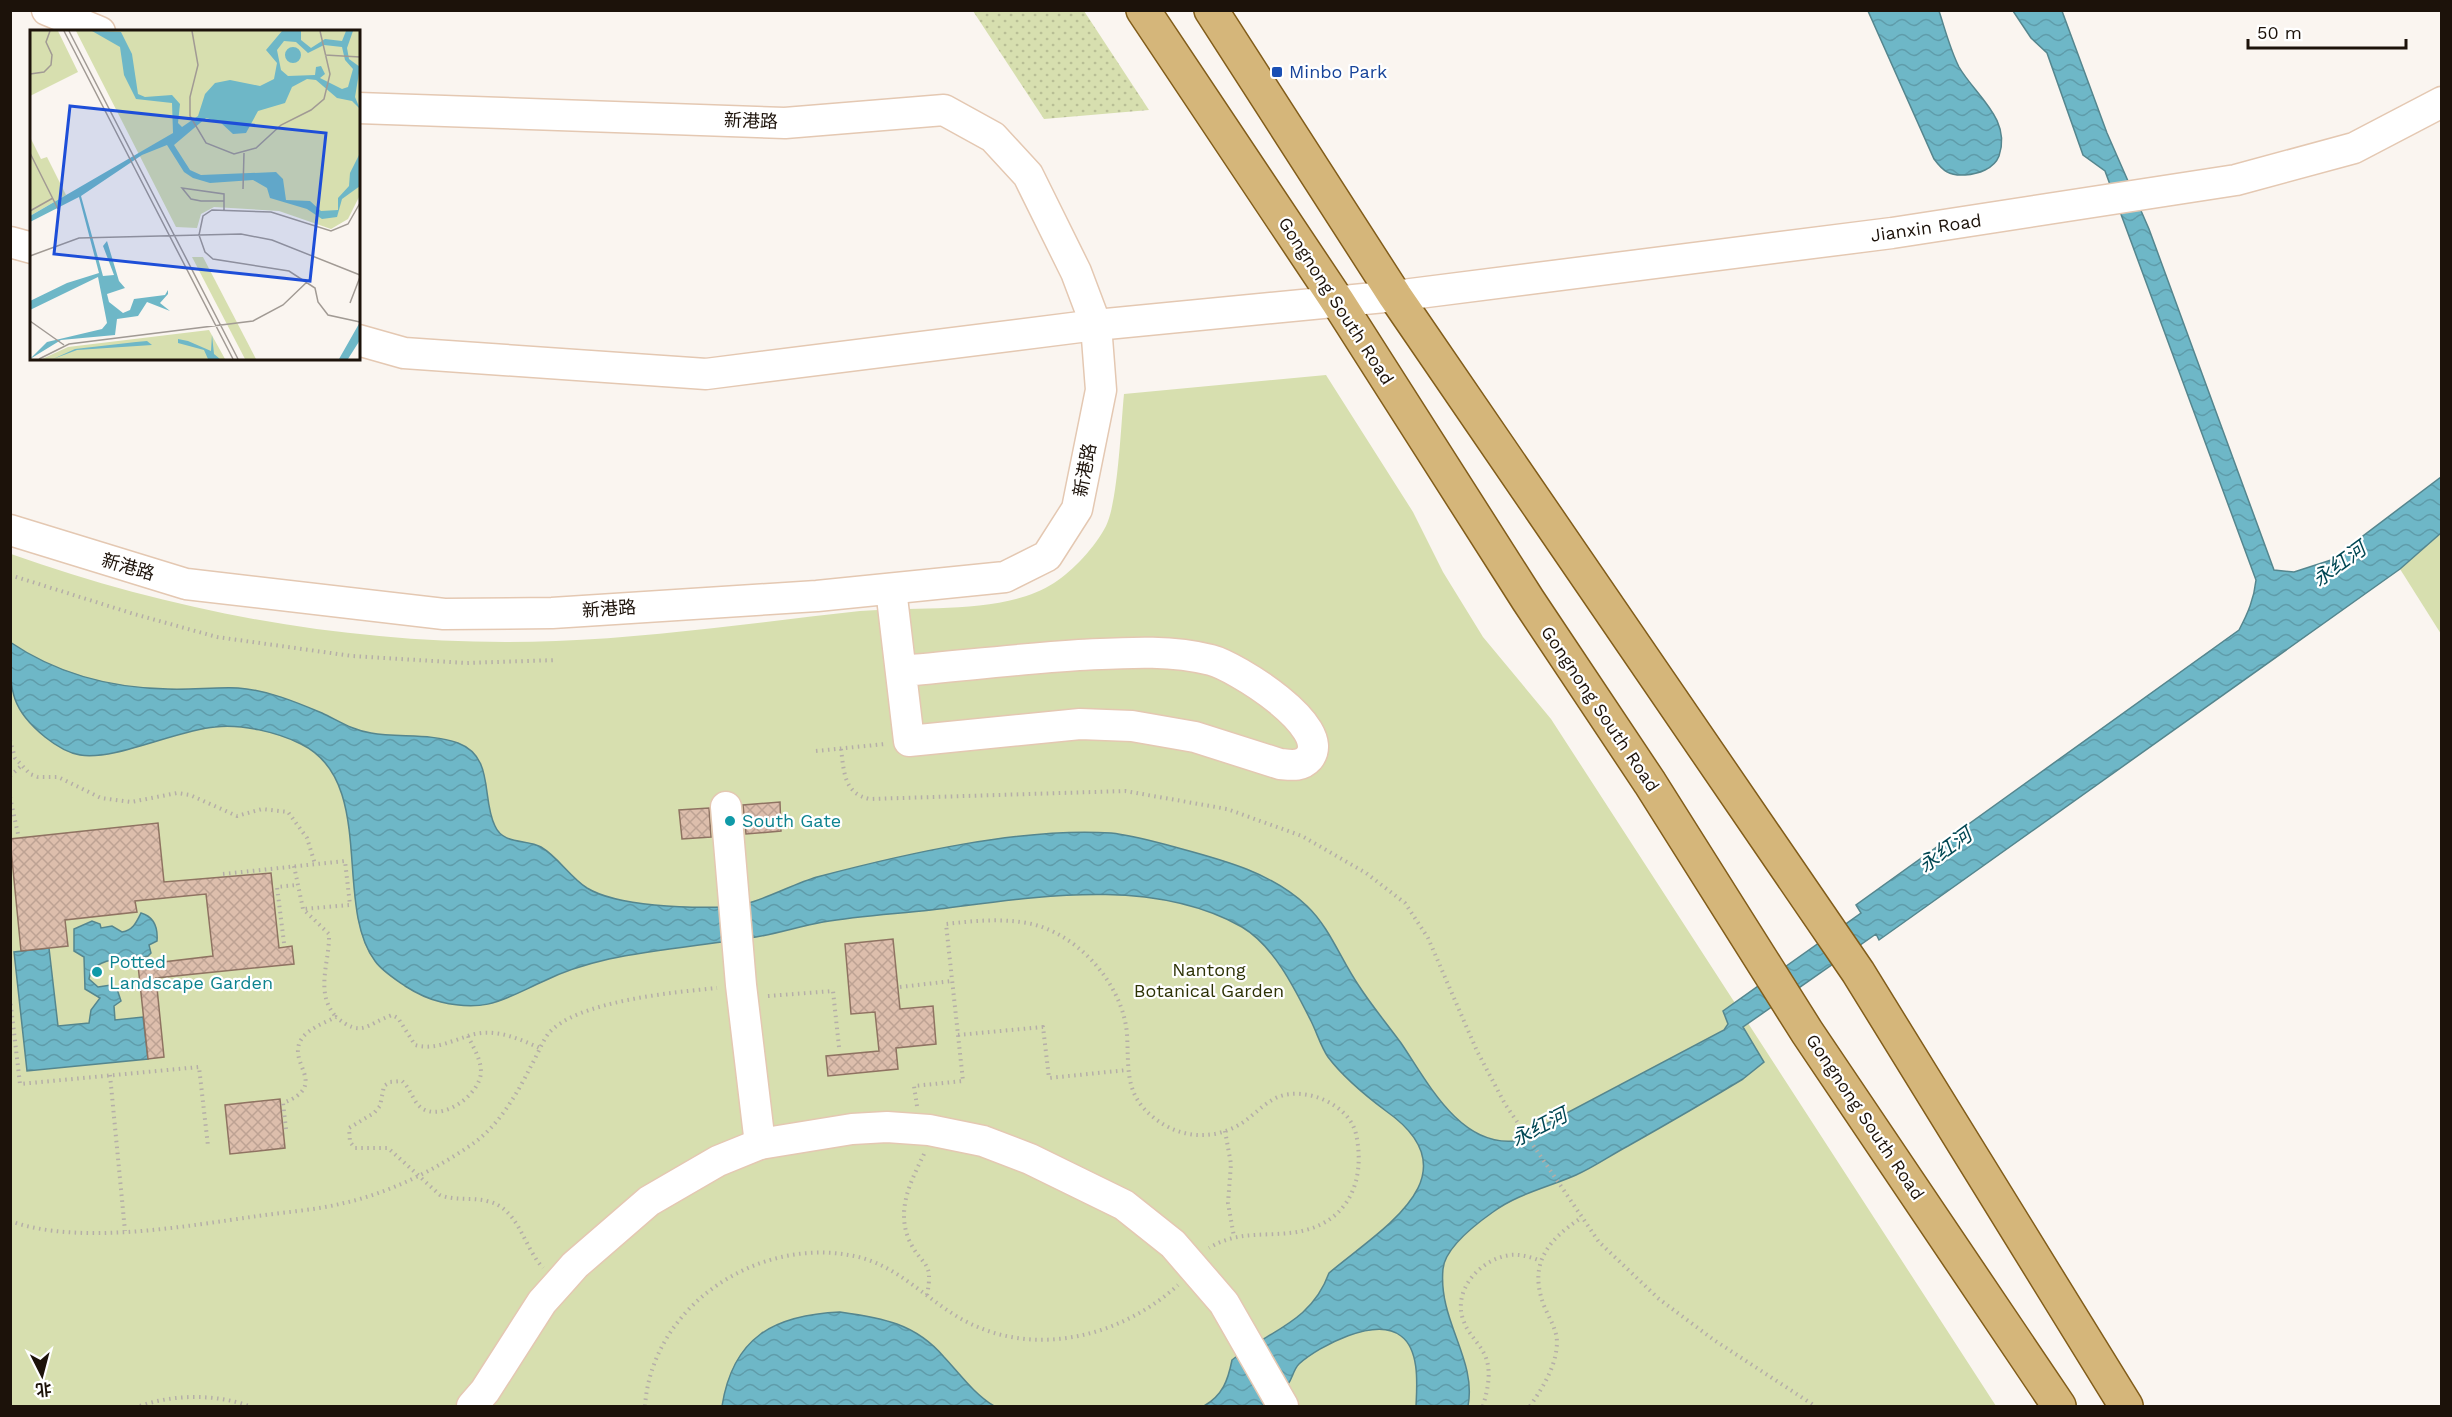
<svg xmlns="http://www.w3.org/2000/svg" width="2452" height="1417" viewBox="0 0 2452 1417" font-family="'Work Sans','Noto Sans SC',sans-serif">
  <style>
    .grass { fill: url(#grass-dots) }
    .green { fill: #d7dfaf }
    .water { fill: url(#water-waves); stroke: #55868e; stroke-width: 1.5 }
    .building { fill: url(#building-cross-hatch); stroke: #8f7362; stroke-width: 1.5 }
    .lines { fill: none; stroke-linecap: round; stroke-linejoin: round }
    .minor-casing { stroke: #e4c8b2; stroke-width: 33 }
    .major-casing { stroke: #825d1a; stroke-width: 36 }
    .path { stroke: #b5aea8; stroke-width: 4; stroke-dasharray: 1.5 4.5; stroke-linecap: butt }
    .minor { stroke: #fff; stroke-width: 30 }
    .major { stroke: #d5b67a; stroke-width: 33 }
    .transit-dot { fill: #1a4fb4; stroke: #fff; stroke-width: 2 }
    .culture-dot { fill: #0f9aa8; stroke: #fff; stroke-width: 2 }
    .labels { text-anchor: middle; stroke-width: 4.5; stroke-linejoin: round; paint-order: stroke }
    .transit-label { font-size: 18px; fill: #164399; stroke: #fff; text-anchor: start }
    .street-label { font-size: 18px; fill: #1c120a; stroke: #fff }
    .culture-label { font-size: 18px; fill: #0d838f; stroke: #fff; text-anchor: start }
    .park-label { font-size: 18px; fill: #2d3205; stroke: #fff }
    .water-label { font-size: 20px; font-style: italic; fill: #014753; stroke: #fff }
    .inset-road { fill: none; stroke: #a19a94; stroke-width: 1.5 }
    .view { fill: #1d4ed8; fill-opacity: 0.15; stroke: #1d4ed8; stroke-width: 3 }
    .inset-edge { fill: none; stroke: #1c120a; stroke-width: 3 }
  </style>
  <defs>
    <pattern id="grass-dots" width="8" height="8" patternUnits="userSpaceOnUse" patternTransform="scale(1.5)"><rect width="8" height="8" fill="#d7dfaf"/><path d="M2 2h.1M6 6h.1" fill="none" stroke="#b8be95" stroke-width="1.8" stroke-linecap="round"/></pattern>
    <pattern id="water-waves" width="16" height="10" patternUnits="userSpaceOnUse" patternTransform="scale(1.5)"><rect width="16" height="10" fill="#6eb7c7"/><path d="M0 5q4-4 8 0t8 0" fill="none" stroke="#5f9caa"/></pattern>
    <pattern id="building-cross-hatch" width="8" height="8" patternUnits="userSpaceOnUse" patternTransform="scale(1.5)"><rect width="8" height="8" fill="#ddbeac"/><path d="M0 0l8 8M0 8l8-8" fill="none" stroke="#bda293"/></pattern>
  </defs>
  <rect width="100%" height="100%" fill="#faf5f0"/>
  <path class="grass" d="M973 11H1084L1149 110 1044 119Z"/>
  <g class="green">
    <path d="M1326 375 1413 512 1443 572 1483 637 1551 719 1996 1406H11V554C185 616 371 648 556 641 657 637 759 622 860 611 919 606 1005 615 1054 583 1074 570 1095 547 1106 526 1118 502 1121 424 1124 394Z"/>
    <path d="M2441 533V634L2400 569Z"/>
  </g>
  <g class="water">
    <path d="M1868 11H1939C1945 29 1950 49 1959 67 1975 95 2012 119 1999 156 1994 169 1978 174 1965 175 1949 176 1943 171 1934 159Z"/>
    <path d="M2013 11H2062L2107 133 2149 229 2274 570 2294 572 2331 560 2441 477V533L2400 569 1879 940 1876 934 1743 1027 1764 1062 1743 1079C1705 1102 1667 1124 1628 1146 1611 1155 1594 1167 1576 1175 1549 1187 1517 1194 1493 1212 1476 1224 1445 1247 1443 1269 1438 1321 1477 1359 1468 1406H1416C1417 1386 1420 1350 1401 1336 1376 1316 1319 1346 1299 1364 1293 1370 1293 1378 1288 1384 1282 1392 1272 1399 1265 1406H1204C1223 1395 1228 1380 1232 1360 1268 1331 1311 1323 1329 1273 1381 1229 1477 1175 1386 1111 1366 1096 1343 1077 1328 1057 1321 1047 1317 1033 1311 1021 1295 989 1274 946 1242 927 1150 875 1030 898 931 910 895 914 859 916 823 922 801 926 779 933 756 937 707 945 657 949 609 959 587 964 564 971 544 981 504 999 487 1013 441 1002 428 999 416 993 405 986 395 979 382 971 375 961 333 905 377 781 301 744 277 732 242 724 215 727 177 730 114 761 80 755 68 753 55 745 45 737 7 706 11 687 10 642 57 674 113 688 168 689 191 690 215 687 238 688 267 690 296 702 322 713 339 721 352 730 371 733 399 738 430 733 458 743 495 757 481 798 495 826 503 845 527 839 541 847 558 857 570 877 587 888 618 907 690 908 725 907 753 907 789 885 817 877 904 854 1022 827 1111 833 1131 835 1152 841 1171 846 1219 859 1270 871 1307 906 1330 928 1341 960 1359 986 1372 1006 1387 1024 1401 1043 1427 1081 1459 1146 1514 1141L1724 1030 1728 1024 1723 1011 1861 913 1856 905 2239 630C2248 613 2254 599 2256 580L2105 171 2083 155 2047 53 2031 38Z"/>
    <path d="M141 913C155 917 158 928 157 941L149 945 151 953 148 956 134 959V964C116 958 106 958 91 970L89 979 98 987 111 985 117 989 121 1001 114 1006 115 1020 143 1017 148 1059 27 1071 14 952 49 948 58 1026 89 1023 91 1010 100 998 85 989 84 957 74 951V929L92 921 100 924 101 928 112 926 122 932C133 930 136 923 141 913Z"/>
    <path d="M840 1312C882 1318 915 1323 944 1357 960 1374 974 1394 994 1406H722C733 1337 774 1315 840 1312Z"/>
  </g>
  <g class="building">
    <path d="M780 802 781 831 746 834 743 805Z"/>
    <path d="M709 808 711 837 682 839 679 810Z"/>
    <path d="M158 823 164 882 271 873 279 948 292 946 294 964 156 978 164 1057 148 1059 138 965 213 956 206 894 135 901 137 912 65 920 68 946 21 951 10 839Z"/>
    <path d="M893 939 900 1009 933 1006 936 1044 896 1048 898 1069 828 1076 826 1056 879 1051 875 1012 851 1014 845 944Z"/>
    <path d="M280 1099 285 1148 230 1154 225 1105Z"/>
  </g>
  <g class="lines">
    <g class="minor-casing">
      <g id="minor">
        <path d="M47 10 100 32"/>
        <path d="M10 242 32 248"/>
        <path d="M358 340 404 353 706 374 1096 325 1395 296 1892 233 2236 180 2354 148 2442 102"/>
        <path d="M10 530 186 584 444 614 552 613 817 596 1005 577 1047 556 1077 509 1101 390 1096 325 1076 272 1028 175 993 137 944 110 785 123 358 108"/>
        <path d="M891 589 909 741 1080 724 1132 726 1195 737 1280 764C1291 765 1301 767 1309 758 1334 727 1235 666 1211 660 1168 649 1122 653 1079 655 1019 659 960 666 901 671"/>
        <path d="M726 807 741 985 760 1144"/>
        <path d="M472 1406 485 1391 542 1302 560 1282 575 1265 649 1201 718 1161 760 1144 852 1129 887 1127 929 1130 983 1141 1030 1159 1124 1205 1173 1244 1224 1303 1283 1406"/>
      </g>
    </g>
    <g class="major-casing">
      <g id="major">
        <path d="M1143 10 1338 302 1528 600 1650 783 1807 1032 2059 1406"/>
        <path d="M1211 10 1395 296 1858 972 2126 1406"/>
      </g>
    </g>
    <g class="path">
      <path d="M10 575 134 614 217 637 352 656 466 663 557 660"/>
      <path d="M10 740 15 758 30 774 38 777H58L101 798 131 802 177 793 190 795 237 816 262 809 288 812 307 838 315 864"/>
      <path d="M841 749C844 772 844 794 870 799L1125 791 1227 809 1302 836 1366 873 1405 903 1428 938 1477 1051 1505 1104 1599 1242 1659 1299 1714 1340 1815 1406"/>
      <path d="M816 751 885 744"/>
      <path d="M10 776 21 766"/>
      <path d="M10 797 18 834"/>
      <path d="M294 866 303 909 329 934C330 962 314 992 336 1017"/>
      <path d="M223 874 345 861 350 905 303 909"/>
      <path d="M284 943 277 887 296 885"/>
      <path d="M900 987 952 981"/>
      <path d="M768 996 833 991 839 1047"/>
      <path d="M10 998 20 1084 199 1067 208 1146"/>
      <path d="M958 1035 1043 1027 1049 1078 1127 1070"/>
      <path d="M468 1036C473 1047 481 1059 481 1072 480 1094 446 1119 425 1110 414 1106 411 1088 402 1081L390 1082 384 1086 380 1106 374 1113 349 1128 350 1142 355 1148H388L440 1195C455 1201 471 1197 487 1201 519 1208 523 1246 543 1268"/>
      <path d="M110 1075 125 1231"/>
      <path d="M917 1106 914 1086 963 1081 946 924C973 921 999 918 1027 923 1077 932 1123 984 1127 1034 1129 1067 1124 1094 1153 1117 1177 1137 1209 1141 1237 1126 1252 1118 1262 1104 1278 1097 1305 1086 1349 1104 1356 1134 1366 1180 1349 1223 1297 1232 1266 1237 1238 1230 1209 1248"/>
      <path d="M286 1129 283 1103C332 1084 283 1062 303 1037 310 1028 326 1022 336 1017 362 1038 365 1025 392 1015L398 1018 415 1045C436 1051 454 1039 475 1034 498 1029 519 1039 540 1048"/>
      <path d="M1225 1131 1231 1164 1228 1203 1234 1237"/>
      <path d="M924 1154C911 1181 896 1209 909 1240 922 1268 934 1259 927 1295"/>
      <path d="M10 1221C79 1246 186 1226 258 1216 286 1212 316 1210 344 1203 389 1193 433 1171 471 1145 498 1127 517 1094 531 1066 537 1056 541 1044 548 1034 575 1001 676 992 717 988"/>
      <path d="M140 1406C174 1394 216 1394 249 1406"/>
      <path d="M645 1406C652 1305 759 1236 854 1256 899 1265 928 1302 967 1322 1037 1358 1122 1336 1178 1285"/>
      <path d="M1483 1406C1487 1392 1491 1376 1487 1361 1483 1346 1469 1336 1464 1322 1451 1291 1480 1259 1510 1255 1521 1254 1531 1257 1541 1261"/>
      <path d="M1530 1406C1543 1387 1556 1367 1557 1343 1557 1328 1548 1317 1543 1303 1529 1263 1548 1240 1581 1218"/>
    </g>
    <use href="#minor" class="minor"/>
    <use href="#major" class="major"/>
  </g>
  <rect class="transit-dot" x="1271" y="66" width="12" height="12" rx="3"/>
  <g class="culture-dot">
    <circle cx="730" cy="821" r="6"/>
    <circle cx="97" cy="972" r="6"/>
  </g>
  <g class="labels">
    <g class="transit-label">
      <text x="1289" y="78">Minbo Park</text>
    </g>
    <g class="street-label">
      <text transform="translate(751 121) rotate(2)" y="6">新港路</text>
      <text transform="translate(1926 228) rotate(-8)" y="6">Jianxin Road</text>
      <text transform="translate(1336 301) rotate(57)" y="6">Gongnong South Road</text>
      <text transform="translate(1085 470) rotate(-79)" y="6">新港路</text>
      <text transform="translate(128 567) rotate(16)" y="6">新港路</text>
      <text transform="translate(609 609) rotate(-4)" y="6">新港路</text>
      <text transform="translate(1600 709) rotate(56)" y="6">Gongnong South Road</text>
      <text transform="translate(1865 1117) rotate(56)" y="6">Gongnong South Road</text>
    </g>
    <g class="culture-label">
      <text x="742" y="827">South Gate</text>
      <text x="109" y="968">Potted<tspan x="109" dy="21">Landscape Garden</tspan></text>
    </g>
    <g class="park-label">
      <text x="1209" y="976">Nantong<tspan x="1209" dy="21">Botanical Garden</tspan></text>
    </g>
    <g class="water-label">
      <text transform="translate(2339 564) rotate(-36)" y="7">永红河</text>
      <text transform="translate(1945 850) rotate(-36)" y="7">永红河</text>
      <text transform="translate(1539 1127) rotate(-27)" y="7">永红河</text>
    </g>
  </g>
  <g transform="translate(30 30)">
    <rect width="330" height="330" fill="#faf5f0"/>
    <path d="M162 227H173L226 329H215Z" fill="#d7dfaf"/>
    <path d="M0 1H28L48 42 0 66ZM46 1H330V165L318 189 301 199 249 181 184 177 171 184 167 198 146 197ZM0 107 11 129 17 127 36 165 0 186ZM179 300 195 329H12L38 317Z" fill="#d7dfaf"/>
    <path d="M62 1 91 2 102 24 108 64 115 67 142 65 150 74 148 93 152 97 168 86 175 64 185 53 200 50 230 56 244 49 247 33 236 20 252 1H271V10L281 18 295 9 312 11 316 1H323L317 18 319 29 330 37 325 67 330 79 322 71 307 68 286 50 277 49 262 57 255 73 228 81 216 103 203 104 190 92 176 88 144 115 160 140 171 145 246 142 253 149 256 170 280 171 291 181 308 180V168L319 156 320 143 330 123V156L312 169 307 187 292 189 277 179 240 168 237 158 223 150 180 153 163 148 154 142 137 115 112 125 51 166 73 246 84 245 73 216 77 211 89 251 95 258 77 264 79 272 93 283 100 280 104 269 135 265 138 260V264L130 273 140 281 117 272 108 286 87 289 85 305 31 310 0 329 17 312 72 299 77 293 68 247 0 280V271L37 253 69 243 49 167 0 192V186L143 103 142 73 106 69 94 45 90 17ZM254 11 266 12 278 23 294 15 312 17 315 30 323 39 318 57 312 59 290 48 295 44 291 36 286 37 285 45 258 46 251 40 247 20ZM255 25a8 8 0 1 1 16 0a8 8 0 1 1-16 0ZM330 292V310L318 329H309ZM182 305 184 324 190 329H178L174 320 148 313V309L158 311 181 321ZM106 312 117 311 122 315 47 320 23 329 45 319Z" fill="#6eb7c7" fill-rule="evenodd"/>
    <path class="inset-road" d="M34 1 203 329M39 1 208 329M162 1 168 35 160 67V86L176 113 204 124 226 118 251 95 281 80 294 69 300 44 290 1M295 25 330 27M0 44 14 42 21 35 22 25 16 12 20 1M0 123 28 179M213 159 214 123M194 171H171L161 169 152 158 194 164V180M330 173 318 194 301 201 241 182 182 180 173 186 169 205 175 222 183 229 259 241 285 258 288 272 298 285 330 292M0 181 23 168M0 226 49 208 211 204 242 210 330 245M320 273 330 247M0 291 34 315M9 329 39 314 223 291 253 275 278 251"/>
    <path class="view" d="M40 76 296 103 280 251 24 224Z"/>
    <rect width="330" height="330" class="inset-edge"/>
  </g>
  <rect width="2452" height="1417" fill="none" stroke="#1c120a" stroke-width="24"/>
  <g transform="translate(42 1375) rotate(174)" stroke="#ffffff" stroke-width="4.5" paint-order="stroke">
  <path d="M0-4.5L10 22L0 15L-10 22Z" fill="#1c120a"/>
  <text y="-9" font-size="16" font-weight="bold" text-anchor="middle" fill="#1c120a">北</text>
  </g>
  <path d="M2248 39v9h158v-9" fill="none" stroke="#1c120a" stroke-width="3"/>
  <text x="2257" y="39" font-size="18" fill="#1c120a" stroke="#ffffff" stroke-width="4.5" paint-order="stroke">50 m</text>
</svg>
